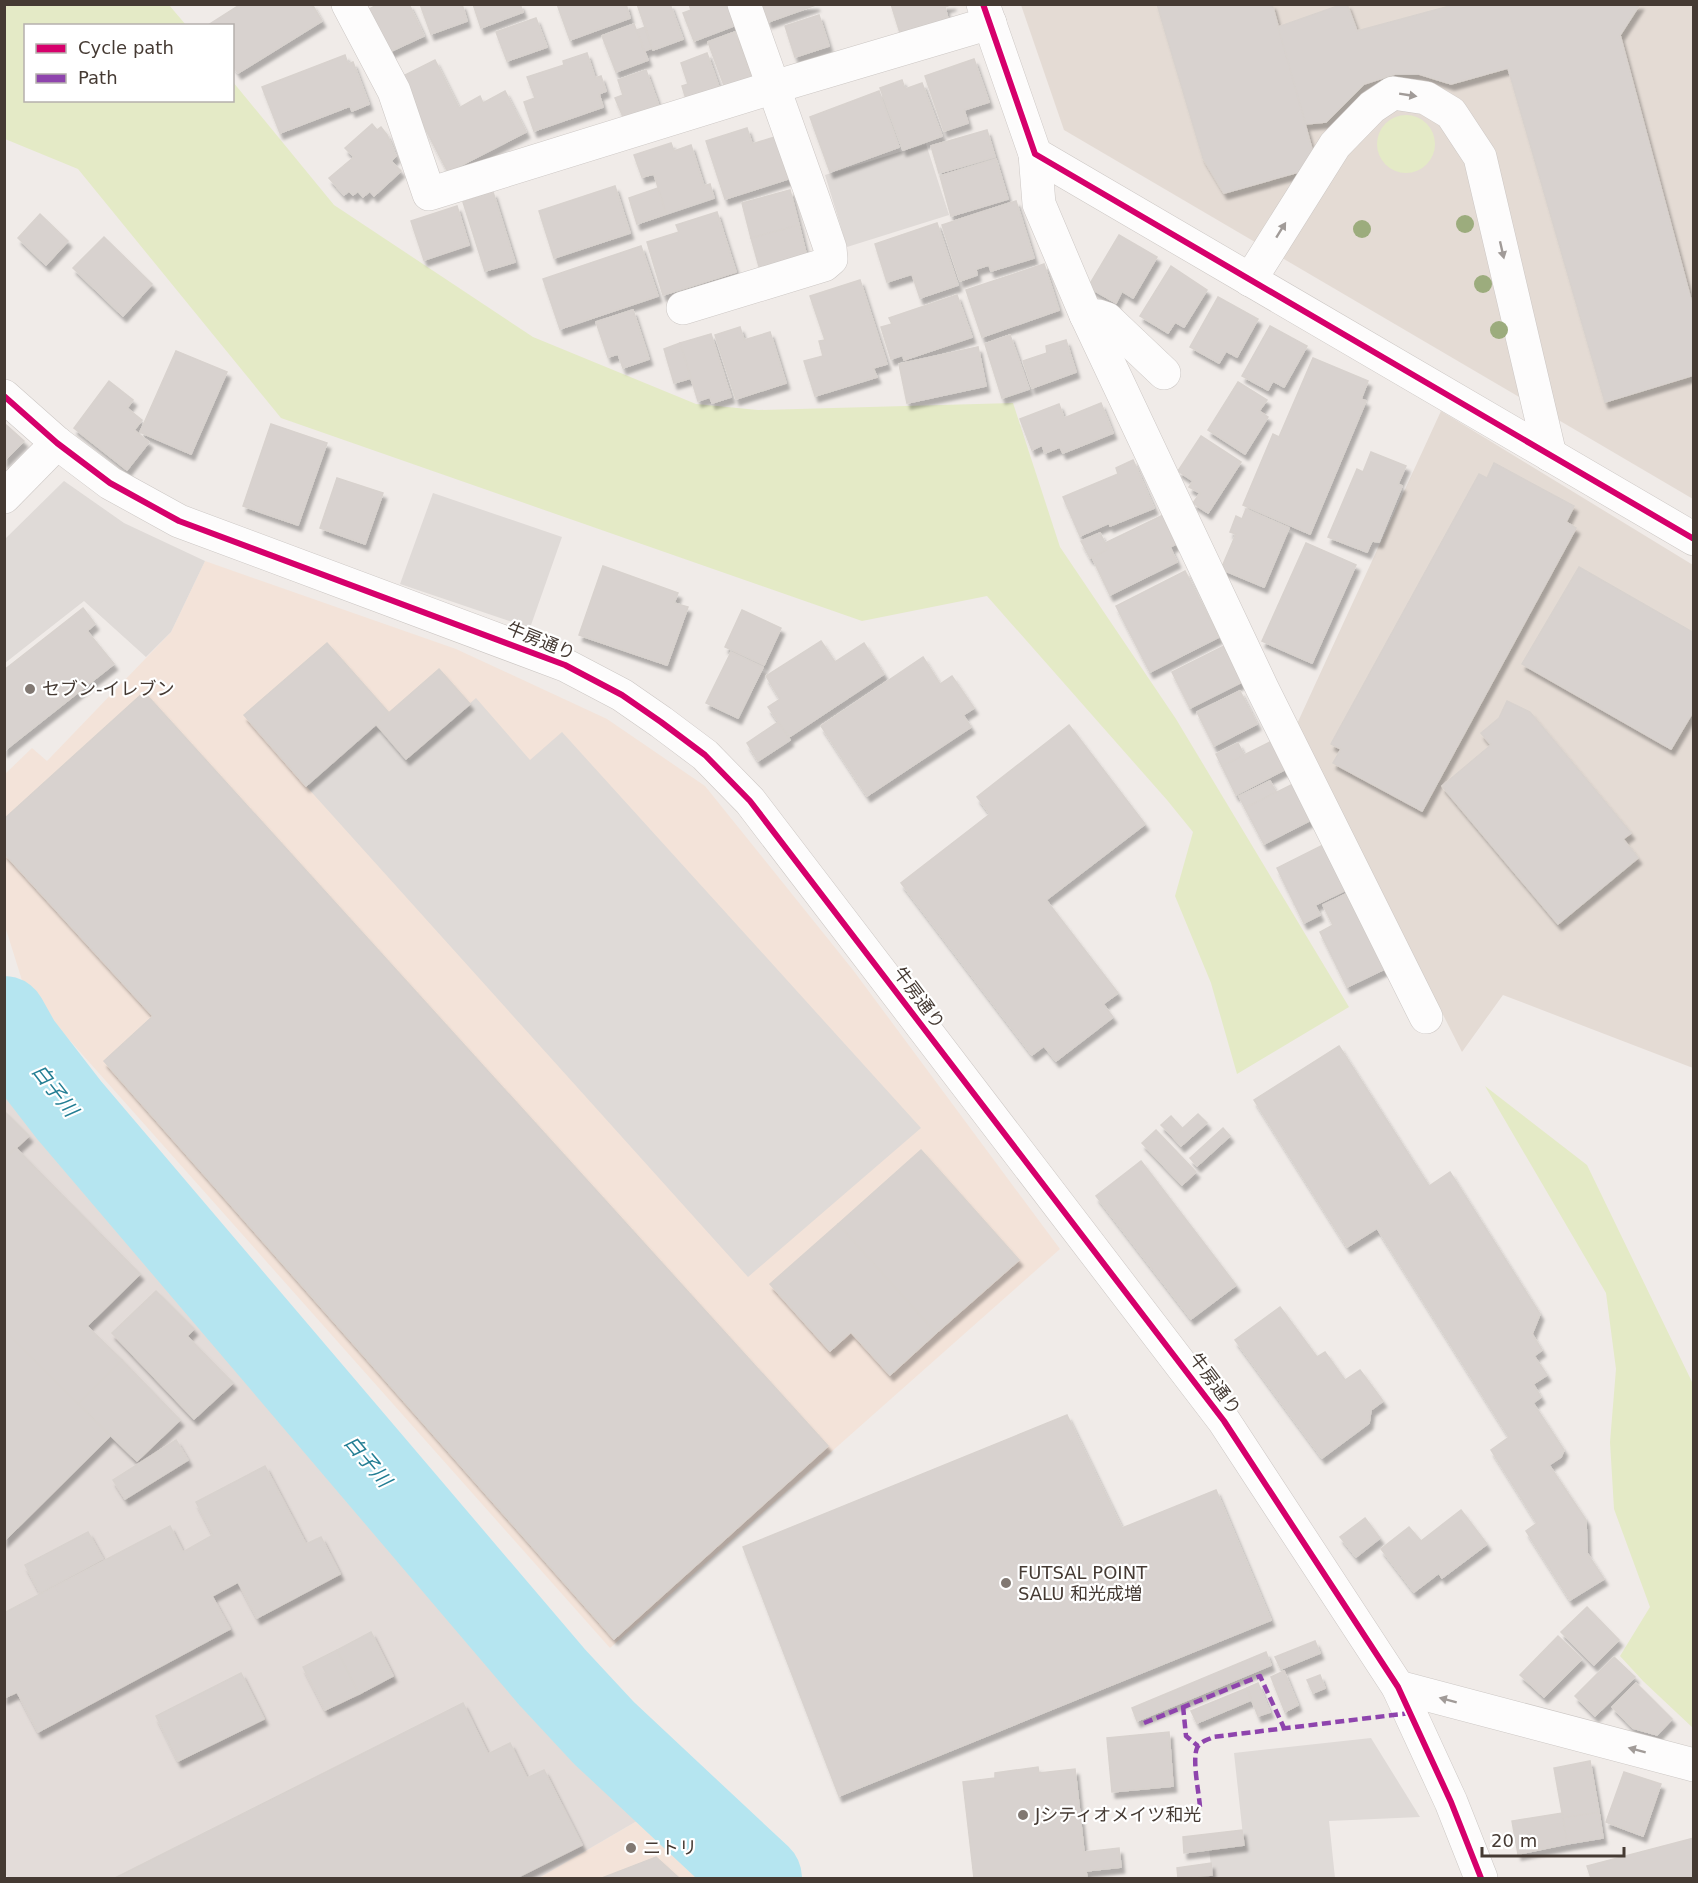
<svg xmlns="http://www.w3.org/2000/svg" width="1698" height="1883" viewBox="0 0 1698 1883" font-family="'DejaVu Sans','Noto Sans JP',sans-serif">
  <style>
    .residential { fill: #e4dbd4 }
    .commercial { fill: #f3e3d9 }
    .industrial { fill: #e3dcd9 }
    .green { fill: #e4eac6 }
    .parking { fill: #dfdad7 }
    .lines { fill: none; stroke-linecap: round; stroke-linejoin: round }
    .river { stroke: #b5e5f0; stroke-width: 86 }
    .building { fill: #d8d2cf; stroke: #d8d2ce; stroke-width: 1.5; filter: url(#shadow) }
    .minor-casing { stroke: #ccc7c4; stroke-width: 34 }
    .minor { stroke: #fdfcfc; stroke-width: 33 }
    .quiet { stroke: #8e44ad; stroke-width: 4.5; stroke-dasharray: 9 4.5; stroke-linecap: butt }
    .cycleway-casing { stroke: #fff; stroke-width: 10 }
    .cycleway { stroke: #d6006c; stroke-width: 6 }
    .tree { fill: #9cac7d }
    .oneway { fill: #a19b98 }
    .poi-dot { fill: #817872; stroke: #fff; stroke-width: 2 }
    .labels { text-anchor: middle; stroke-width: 4.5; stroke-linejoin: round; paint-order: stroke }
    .street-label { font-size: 18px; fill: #453a33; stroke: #fff }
    .poi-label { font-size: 18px; fill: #453a33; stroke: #fff; text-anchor: start }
    .water-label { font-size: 20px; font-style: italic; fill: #237e94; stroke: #fff }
  </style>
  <defs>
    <filter id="shadow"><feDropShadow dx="3.5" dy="6" stdDeviation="1.5" flood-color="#0004"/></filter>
  </defs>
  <rect width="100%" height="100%" fill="#f0ebe8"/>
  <g class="residential">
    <path d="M1021 5H1693V499L1064 130Z"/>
    <path d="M1441 411 1693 565V1068L1503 995 1462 1052 1296 726Z"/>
  </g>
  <g class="commercial">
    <path d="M205 561 456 649 607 719 705 786 853 970 1060 1249 610 1648 25 990 5 926 4 775 32 748 47 761 171 632Z"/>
    <path d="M642 1818 702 1878H539Z"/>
  </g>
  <path class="industrial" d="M4 1078 22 1109 224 1338 383 1532 642 1818 539 1878H9L4 1873Z"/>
  <g class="green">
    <path d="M4 5H169L186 25 26 26V100H232L233 82 334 205 533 337 696 404 758 410 1013 403 1060 547 1176 719 1349 1007 1237 1074 1211 983 1175 896 1193 832 1167 800 987 596 862 621 281 418 78 169 5 139Z"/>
    <circle cx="1406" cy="144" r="29"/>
    <path d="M1485 1086 1587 1165 1693 1384V1728L1643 1681 1620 1656 1650 1607 1614 1509 1610 1442 1616 1369 1606 1293Z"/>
  </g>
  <g class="parking">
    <path d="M926 144 949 215 847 247 825 175Z"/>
    <path d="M64 481 124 523 205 561 171 632 146 657 84 601 5 663V539Z"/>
    <path d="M433 493 562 537 530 628 400 584Z"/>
    <path d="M476 698 530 760 562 732 921 1128 748 1277 306 786 376 724 406 759Z"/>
    <path d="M1371 1738 1420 1817 1329 1821 1335 1878H1186L1212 1875 1209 1849 1244 1845 1234 1753Z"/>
  </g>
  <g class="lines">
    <path class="river" d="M4 1019 18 1044 69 1110 552 1677 604 1733 759 1878"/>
  </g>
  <g class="building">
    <path d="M241 4H312L322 21 238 73 232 64V26L208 25Z"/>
    <path d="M379 4H409L424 36 385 54 365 11Z"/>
    <path d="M420 4H462L467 21 431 34Z"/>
    <path d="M473 4H520L523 12 481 28Z"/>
    <path d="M557 4H626L630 18 570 40Z"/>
    <path d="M637 4H670L683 39 653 50Z"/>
    <path d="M689 4H729L736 25 694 41 683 13 691 10Z"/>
    <path d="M762 4H815L816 5 768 22Z"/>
    <path d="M891 4H953L945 7 949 23 900 33Z"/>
    <path d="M1157 4H1272L1315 160 1309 169 1224 193 1203 158Z"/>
    <path d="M1343 4H1347L1357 31 1457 4H1640L1620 35 1694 311V375L1605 402 1508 68 1451 84 1419 74H1395L1364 84 1326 122 1306 124 1278 27Z"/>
    <path d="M819 15 829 46 795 57 785 26Z"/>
    <path d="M536 18 547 47 507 61 496 32Z"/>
    <path d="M634 24 648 60 616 72 602 36Z"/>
    <path d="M645 27 652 48 644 51 637 30Z"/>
    <path d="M735 32 752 78 725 88 708 42Z"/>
    <path d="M587 53 595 78 601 76 606 91 599 94 603 107 534 131 524 102 535 98 527 77 564 65 563 61Z"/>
    <path d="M707 53 719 87 686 99 682 86 688 84 681 63Z"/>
    <path d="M345 55 348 64 353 62 369 104 352 111 350 106 280 133 262 87Z"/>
    <path d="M974 59 989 102 964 110 968 123 944 131 925 76Z"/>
    <path d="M435 60 459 108 480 96 483 103 505 91 526 132 448 172 399 78Z"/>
    <path d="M646 70 659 106 624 119 615 98 623 95 618 80Z"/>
    <path d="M902 80 905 89 922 83 942 136 903 150 880 88Z"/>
    <path d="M879 91 899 147 830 172 810 117Z"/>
    <path d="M372 124 377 130 381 127 387 135 396 156 391 161 401 171 374 196 370 191 363 197 358 191 353 195 349 191 344 195 329 178 354 157 345 148Z"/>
    <path d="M747 128 752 144 778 136 791 178 725 199 706 141Z"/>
    <path d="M987 130 995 157 939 173 931 146Z"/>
    <path d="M671 143 674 151 691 145 704 186 710 184 714 198 666 214 654 174 642 177 634 155Z"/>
    <path d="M996 159 1008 199 951 216 940 176Z"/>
    <path d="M615 186 630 233 554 258 539 211Z"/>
    <path d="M658 188 666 214 637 224 629 198Z"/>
    <path d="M790 190 799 225 751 238 742 203Z"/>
    <path d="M493 192 515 262 485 271 463 202Z"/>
    <path d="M1016 201 1034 258 991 271 989 265 976 269 977 275 960 281 942 225Z"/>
    <path d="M457 206 469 245 424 260 411 221Z"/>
    <path d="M717 212 736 272 663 295 647 242 679 232 676 225Z"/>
    <path d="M40 214 68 241 46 265 18 238Z"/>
    <path d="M937 223 958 285 920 298 912 274 887 282 875 244Z"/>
    <path d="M799 225 807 257 760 270 751 238Z"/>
    <path d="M1119 235 1157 257 1133 298 1122 291 1116 303 1088 287Z"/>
    <path d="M104 237 152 284 123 316 73 268Z"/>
    <path d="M641 246 658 296 560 329 543 279Z"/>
    <path d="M1044 264 1059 310 982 337 966 290Z"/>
    <path d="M1171 266 1207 290 1184 327 1175 322 1168 333 1140 316Z"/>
    <path d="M860 280 887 364 873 368 877 377 815 396 804 361 823 356 819 341 825 340 810 296Z"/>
    <path d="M957 295 972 337 904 360 903 355 891 359 881 327 892 324 889 318Z"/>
    <path d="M1218 297 1258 319 1237 357 1226 351 1219 363 1190 347Z"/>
    <path d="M633 310 649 359 623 368 618 354 608 357 596 322Z"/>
    <path d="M1270 326 1307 346 1284 387 1273 381 1268 390 1242 376Z"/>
    <path d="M740 327 744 340 770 332 786 383 736 399 715 335Z"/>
    <path d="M711 334 731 397 712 403 710 397 698 401 680 343Z"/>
    <path d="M1010 335 1029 389 1002 398 985 344Z"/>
    <path d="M1066 340 1076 372 1032 388 1023 361 1047 353 1046 346Z"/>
    <path d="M680 343 691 378 674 383 664 349Z"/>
    <path d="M978 347 986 386 907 403 899 364Z"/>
    <path d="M176 351 227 372 191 454 140 432Z"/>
    <path d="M1313 358 1368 381 1361 399 1366 401 1310 534 1243 505 1273 434 1279 437Z"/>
    <path d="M109 381 133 400 127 408 142 420 134 430 149 442 127 470 74 428Z"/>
    <path d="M1238 382 1267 400 1259 411 1268 417 1245 454 1208 430Z"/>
    <path d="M1101 403 1113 433 1063 453 1060 447 1045 453 1042 445 1032 450 1020 419 1059 404 1064 418Z"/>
    <path d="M4 423 24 441 4 461Z"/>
    <path d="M271 424 327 443 298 525 243 506Z"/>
    <path d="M1201 436 1241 462 1208 513 1193 503 1200 493 1189 487 1193 481 1178 471Z"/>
    <path d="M1371 452 1406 466 1398 484 1402 486 1379 542 1372 541 1367 552 1328 537 1357 469 1363 472Z"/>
    <path d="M1133 460 1154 508 1110 526 1109 523 1080 536 1063 497 1118 474 1116 468Z"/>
    <path d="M1494 463 1574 506 1566 522 1576 528 1422 811 1333 763 1341 749 1331 744 1479 474 1487 478Z"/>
    <path d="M337 478 383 493 365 544 320 528Z"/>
    <path d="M1246 509 1289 528 1264 587 1221 569 1236 534 1230 532 1236 516 1242 519Z"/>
    <path d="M1163 515 1176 544 1170 547 1177 562 1110 595 1092 557 1108 549 1105 543Z"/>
    <path d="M1100 533 1108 549 1090 558 1081 541Z"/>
    <path d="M1306 543 1356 565 1312 663 1262 641Z"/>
    <path d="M603 566 678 593 674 603 688 607 667 665 579 635Z"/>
    <path d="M1579 567 1694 633V710L1671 749 1522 664Z"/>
    <path d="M1185 571 1219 637 1150 672 1116 606Z"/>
    <path d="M83 608 95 624 87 631 114 664 4 751V670Z"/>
    <path d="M742 610 781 628 764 665 725 647Z"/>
    <path d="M821 641 835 662 864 643 884 674 789 737 768 707 780 699 766 676Z"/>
    <path d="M327 643 389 713 306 786 244 715Z"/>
    <path d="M1224 646 1242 682 1190 708 1172 672Z"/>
    <path d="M731 652 763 667 738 718 706 703Z"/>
    <path d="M923 657 940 684 952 676 974 708 963 715 971 727 867 796 821 726Z"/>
    <path d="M439 669 470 704 406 759 376 724Z"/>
    <path d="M1240 691 1257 724 1214 746 1197 712Z"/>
    <path d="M144 692 828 1446 614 1639 104 1061 153 1016 4 853V819Z"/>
    <path d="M1507 701 1530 712 1631 833 1623 839 1638 858 1558 924 1442 786 1491 745 1481 733 1499 718Z"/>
    <path d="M778 722 790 740 758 761 747 743Z"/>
    <path d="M1069 725 1145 824 1046 900 1118 993 1103 1004 1113 1017 1056 1061 1044 1046 1032 1055 901 883 990 814 977 797Z"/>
    <path d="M1272 741 1286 769 1236 795 1222 766Z"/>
    <path d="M1238 743 1244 755 1222 766 1216 754Z"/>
    <path d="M1270 781 1276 792 1245 808 1239 796Z"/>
    <path d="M1293 784 1311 820 1264 844 1245 808Z"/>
    <path d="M1325 844 1348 889 1315 905 1320 915 1304 923 1277 868Z"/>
    <path d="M1350 892 1387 968 1347 987 1320 932 1333 925 1323 905Z"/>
    <path d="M1339 1046 1429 1186 1450 1172 1540 1314 1532 1334 1542 1350 1534 1356 1547 1375 1533 1384 1541 1397 1533 1403 1564 1450 1561 1457 1549 1465 1586 1520 1587 1553 1604 1579 1570 1600 1526 1531 1537 1523 1491 1450 1509 1437 1377 1228 1347 1247 1254 1100Z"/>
    <path d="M4 1111 29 1136 4 1159Z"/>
    <path d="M1198 1114 1207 1123 1181 1146 1173 1137Z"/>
    <path d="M1171 1116 1182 1128 1173 1137 1161 1125Z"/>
    <path d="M1223 1128 1230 1136 1197 1166 1190 1158Z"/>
    <path d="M1156 1130 1196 1172 1182 1185 1142 1143Z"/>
    <path d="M16 1148 140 1274 87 1326 122 1360 78 1404 4 1330V1159Z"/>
    <path d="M921 1150 1019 1260 936 1333 838 1224Z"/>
    <path d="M1141 1161 1236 1285 1191 1319 1096 1196Z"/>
    <path d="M838 1224 936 1333 890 1375 851 1332 830 1351 770 1284Z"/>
    <path d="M156 1291 194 1329 187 1336 233 1383 194 1419 112 1333Z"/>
    <path d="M1280 1307 1317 1357 1325 1352 1345 1380 1360 1370 1383 1401 1371 1410 1369 1423 1322 1458 1235 1340Z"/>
    <path d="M4 1330 110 1436 4 1541Z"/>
    <path d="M122 1360 180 1420 137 1461 78 1404Z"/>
    <path d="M1067 1415 1122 1528 1216 1490 1271 1620 839 1796 743 1547Z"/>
    <path d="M176 1440 188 1460 125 1499 113 1480Z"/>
    <path d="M265 1466 306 1544 321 1537 340 1574 257 1618 238 1582 212 1596 230 1629 38 1732 17 1692 4 1698V1613L170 1526 183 1552 213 1535 196 1502Z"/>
    <path d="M1461 1510 1487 1544 1442 1578 1439 1573 1414 1592 1381 1549 1409 1527 1421 1541Z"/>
    <path d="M1365 1518 1380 1538 1356 1557 1340 1537Z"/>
    <path d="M88 1532 103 1559 40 1593 25 1565Z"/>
    <path d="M1587 1607 1619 1640 1594 1665 1561 1632Z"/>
    <path d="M371 1632 393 1676 359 1694 337 1650Z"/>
    <path d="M1558 1636 1582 1659 1544 1697 1520 1675Z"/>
    <path d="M1315 1641 1320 1653 1281 1669 1275 1657Z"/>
    <path d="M337 1650 359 1694 325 1710 303 1667Z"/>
    <path d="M1266 1652 1271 1665 1137 1721 1132 1708Z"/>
    <path d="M1614 1657 1635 1677 1595 1716 1575 1696Z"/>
    <path d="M1284 1671 1298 1705 1285 1712 1271 1677Z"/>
    <path d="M241 1673 264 1719 178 1761 156 1716Z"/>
    <path d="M1320 1675 1325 1688 1313 1693 1307 1680Z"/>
    <path d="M1258 1683 1270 1712 1258 1716 1247 1688Z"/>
    <path d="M1636 1683 1672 1719 1657 1735 1633 1728 1612 1707Z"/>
    <path d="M1247 1688 1251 1700 1197 1723 1191 1711Z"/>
    <path d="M463 1703 488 1754 510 1743 527 1778 544 1770 582 1845 516 1878H115Z"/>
    <path d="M1169 1732 1173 1786 1112 1792 1107 1738Z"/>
    <path d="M1590 1761 1599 1812 1563 1818 1554 1768Z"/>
    <path d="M1038 1767 1039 1773 1075 1769 1084 1852 1119 1848 1121 1867 1086 1871 1087 1878H974L963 1782 995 1778V1773Z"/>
    <path d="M1624 1772 1661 1784 1643 1836 1606 1822Z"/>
    <path d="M1599 1812 1603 1838 1567 1844 1563 1818Z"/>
    <path d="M1562 1813 1567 1844 1518 1854 1512 1821Z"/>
    <path d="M1242 1830 1244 1845 1184 1853 1183 1837Z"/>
    <path d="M1694 1838V1878H1591L1587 1866Z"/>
    <path d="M656 1857 679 1878H602Z"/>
    <path d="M1211 1863 1212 1875 1178 1878 1177 1868Z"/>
  </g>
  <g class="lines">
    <g class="minor-casing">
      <g id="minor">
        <path d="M348 4 394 91 429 194 774 87 990 23"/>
        <path d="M983 4 1035 154 1039 204 1086 315 1262 688 1426 1017"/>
        <path d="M1035 154 1694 539"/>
        <path d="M1250 280 1335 145 1372 107 1393 93 1426 98 1451 113 1480 157 1550 455"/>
        <path d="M683 308 824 265 831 259 830 248 814 201 744 4"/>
        <path d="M1086 315 1098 316 1107 319 1164 373"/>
        <path d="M4 396 57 443 110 483 179 521 565 665 622 695 661 722 705 755 750 801 1224 1421 1398 1687 1451 1802 1481 1878"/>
        <path d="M4 497 57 443"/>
        <path d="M1398 1687 1694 1765"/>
      </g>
    </g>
    <use href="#minor" class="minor"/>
    <g class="quiet">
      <path d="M1183 1706 1186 1736 1198 1746"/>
      <path d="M1144 1723 1260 1676 1284 1728"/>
      <path d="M1200 1807C1199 1793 1192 1760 1197 1748 1200 1741 1208 1740 1213 1737L1410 1713"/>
    </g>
    <g class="cycleway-casing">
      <g id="cycleway">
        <path d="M983 4 1035 154 1694 539"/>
        <path d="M4 396 57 443 110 483 179 521 565 665 622 695 661 722 705 755 750 801 1224 1421 1398 1687 1451 1802 1481 1878"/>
      </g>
    </g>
    <use href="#cycleway" class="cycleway"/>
  </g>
  <g class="tree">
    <circle cx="1465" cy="224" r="9"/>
    <circle cx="1362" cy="229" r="9"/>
    <circle cx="1483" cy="284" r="9"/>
    <circle cx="1499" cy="330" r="9"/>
  </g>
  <defs><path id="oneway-solid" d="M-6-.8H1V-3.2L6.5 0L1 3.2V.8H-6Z" transform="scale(1.5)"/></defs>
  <g class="oneway">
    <use href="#oneway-solid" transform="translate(1408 95) rotate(9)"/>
    <use href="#oneway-solid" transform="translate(1281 230) rotate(-58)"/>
    <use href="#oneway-solid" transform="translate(1502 250) rotate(77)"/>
    <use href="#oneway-solid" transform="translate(1448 1700) rotate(-165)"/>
    <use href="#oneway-solid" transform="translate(1637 1750) rotate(-165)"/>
  </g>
  <g class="poi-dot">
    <circle cx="30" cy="689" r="6"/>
    <circle cx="1006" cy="1583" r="6"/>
    <circle cx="1023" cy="1815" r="6"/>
    <circle cx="631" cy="1848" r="6"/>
  </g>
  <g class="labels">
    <g class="street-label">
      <text transform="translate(541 641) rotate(22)" y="6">牛房通り</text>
      <text transform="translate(919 998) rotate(53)" y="6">牛房通り</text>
      <text transform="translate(1215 1384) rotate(53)" y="6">牛房通り</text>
    </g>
    <g class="poi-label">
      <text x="42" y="695">セブン-イレブン</text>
      <text x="1018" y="1579">FUTSAL POINT<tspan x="1018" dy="21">SALU 和光成増</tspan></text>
      <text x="1035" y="1821">Jシティオメイツ和光</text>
      <text x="643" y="1854">ニトリ</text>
    </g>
    <g class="water-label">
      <text transform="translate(55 1090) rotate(52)" y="7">白子川</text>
      <text transform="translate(368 1461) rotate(50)" y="7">白子川</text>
    </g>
  </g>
  <rect width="1698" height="1883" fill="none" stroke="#453a33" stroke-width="12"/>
  <rect x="24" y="24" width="210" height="78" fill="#ffffff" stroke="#b5b0ad" stroke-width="1.5"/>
  <rect x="36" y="44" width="30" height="9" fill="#d6006c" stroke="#b5b0ad" stroke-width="1.5"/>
  <text x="78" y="54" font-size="18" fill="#453a33">Cycle path</text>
  <rect x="36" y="74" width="30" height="9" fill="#8e44ad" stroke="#b5b0ad" stroke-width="1.5"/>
  <text x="78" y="84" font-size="18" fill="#453a33">Path</text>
  <path d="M1482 1847v9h142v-9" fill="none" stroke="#453a33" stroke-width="3"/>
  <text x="1491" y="1847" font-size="18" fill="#453a33" stroke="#ffffff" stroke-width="4.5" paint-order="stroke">20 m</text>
</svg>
